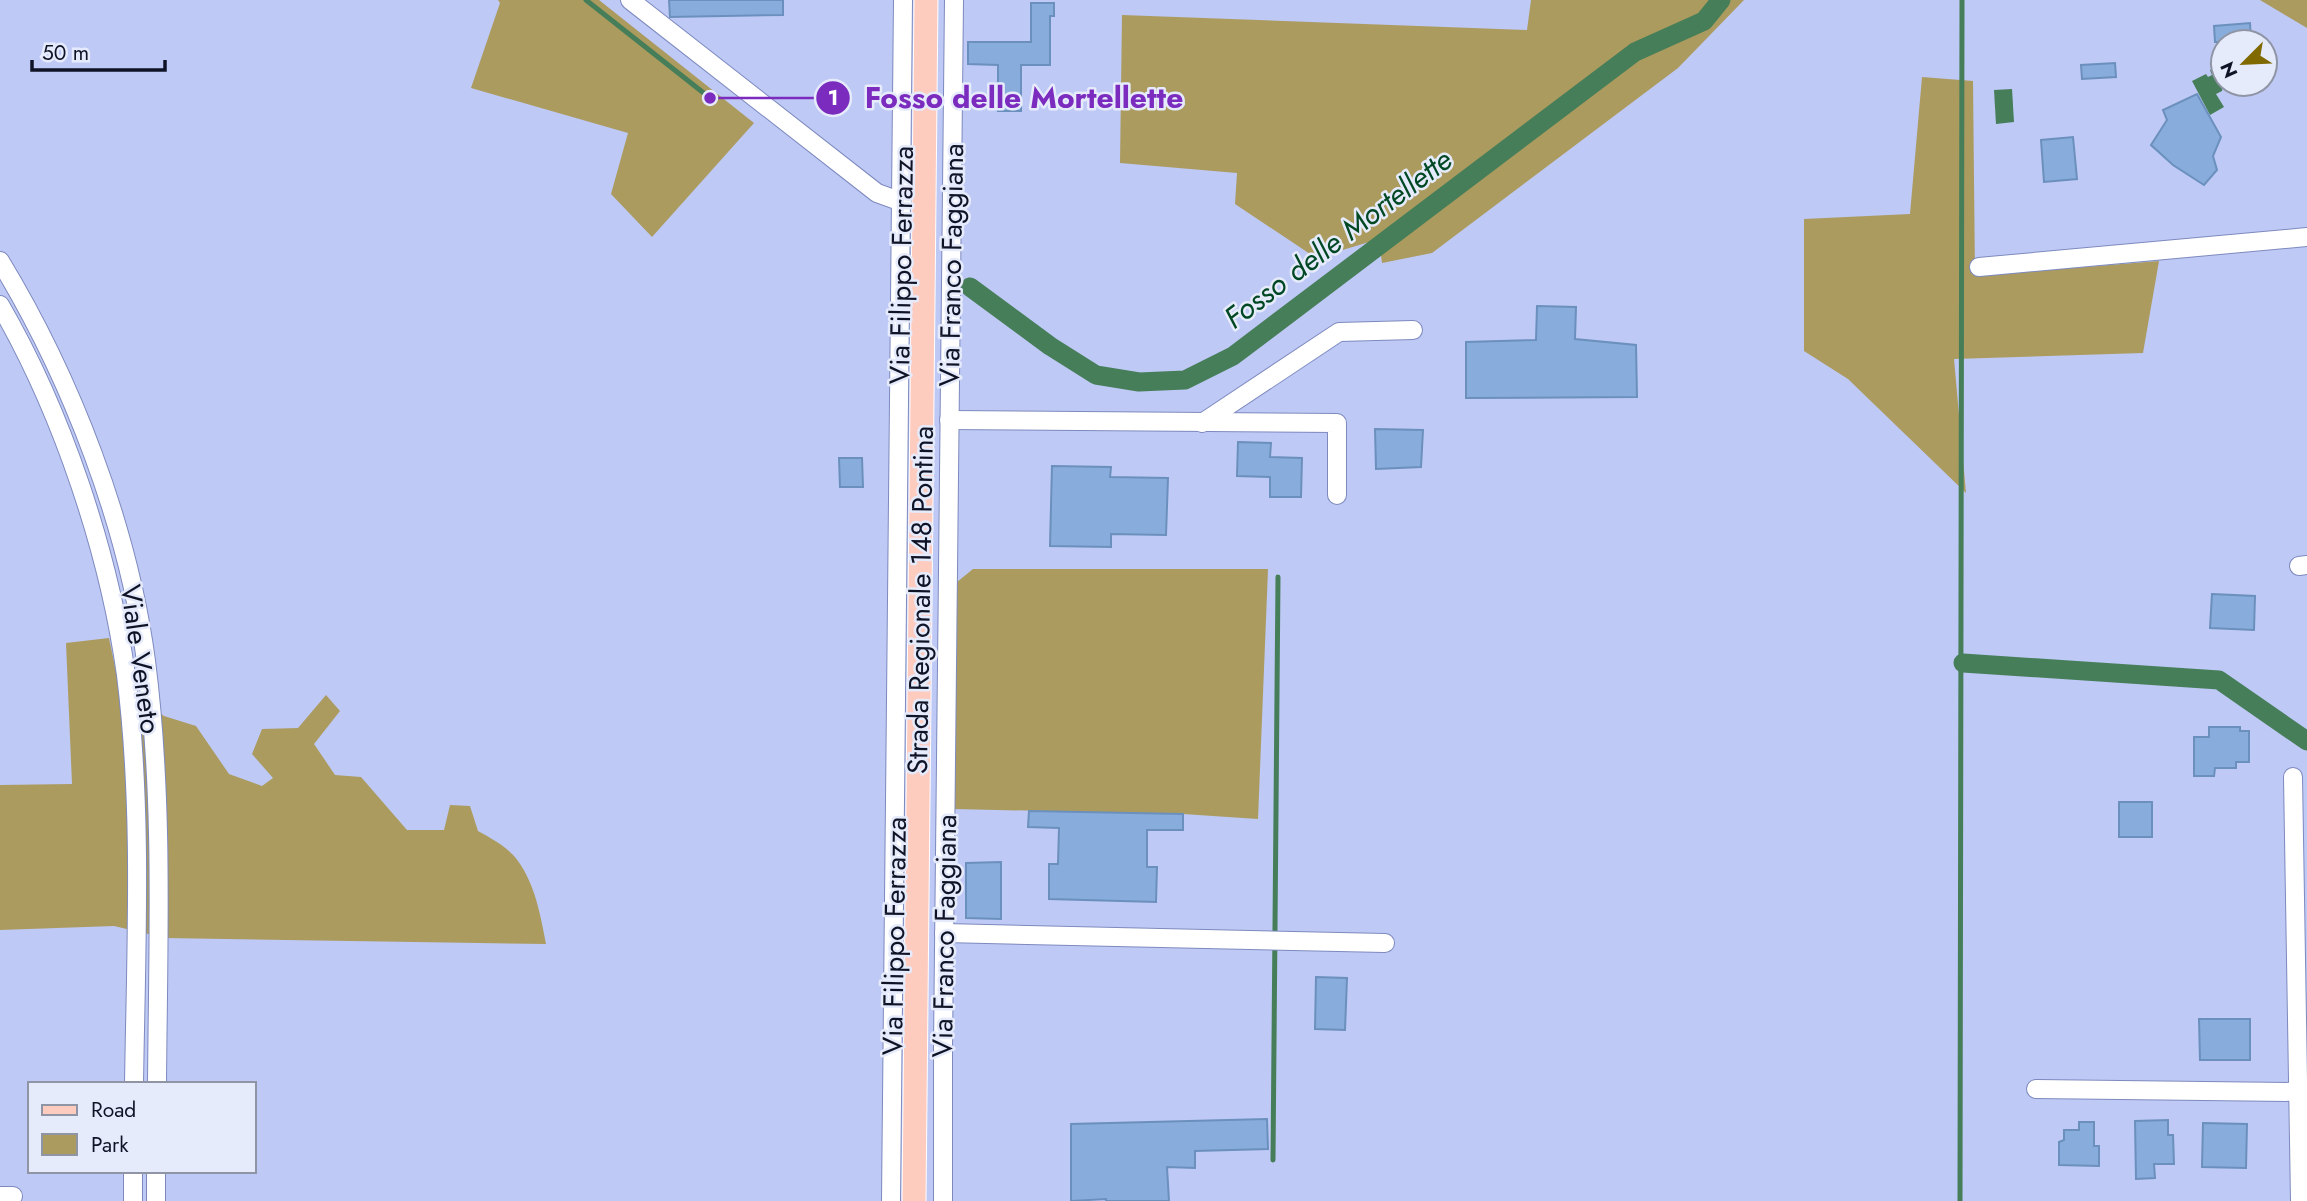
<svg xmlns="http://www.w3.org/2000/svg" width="2307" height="1201" viewBox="0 0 2307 1201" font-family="Jost,sans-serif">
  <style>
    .green { fill: #ac9b5f }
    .water { fill: #467e59 }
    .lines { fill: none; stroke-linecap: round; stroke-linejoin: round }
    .stream { stroke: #467e59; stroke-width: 5 }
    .canal { stroke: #467e59; stroke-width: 19 }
    .building { fill: #88addc; stroke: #6b90bd; stroke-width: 2 }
    .minor-casing { stroke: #7e8abe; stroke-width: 20 }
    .major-casing { stroke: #fff; stroke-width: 25 }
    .minor { stroke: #fff; stroke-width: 18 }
    .major { stroke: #fecbbf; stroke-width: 23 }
    .labels { text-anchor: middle; stroke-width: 5; stroke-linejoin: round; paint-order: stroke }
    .street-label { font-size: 28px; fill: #0f1326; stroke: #e6ebfc }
    .water-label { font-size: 30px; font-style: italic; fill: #004824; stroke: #e6ebfc }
    .leader { fill: none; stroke: #7b2cbf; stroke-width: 2.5 }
    .callout-dot { fill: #7b2cbf; stroke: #e6ebfc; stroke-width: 2.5 }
    .mark-label { font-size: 21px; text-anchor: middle; font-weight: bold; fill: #fff }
    .callout-label { font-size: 30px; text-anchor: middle; font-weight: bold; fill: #7b2cbf; stroke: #e6ebfc; stroke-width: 5; stroke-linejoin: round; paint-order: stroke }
  </style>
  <rect width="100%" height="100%" fill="#bec9f5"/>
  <g class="green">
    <path d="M498 0H599L754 123 652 237 611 194 628 133 471 88 500 3Z"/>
    <path d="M1531 0H1744L1678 68 1432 253 1382 263 1379 239 1316 258 1235 204 1237 173 1120 163 1122 15 1527 30Z"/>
    <path d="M2260 0H2307V28Z"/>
    <path d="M1922 77 1973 81 1975 276 2159 261 2143 353 1954 359 1966 493 1848 379 1804 351V219L1910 214Z"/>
    <path d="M973 569H1268L1258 819 1183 814 954 809 957 582Z"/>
    <path d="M109 638 118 681 164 716 196 726 229 774 262 786 273 778 252 754 262 729 298 728 326 695 340 711 314 744 335 775 361 777 407 830H444L450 805 470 806 478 831C492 839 508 847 518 861 535 884 541 917 546 944L165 938 114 926 0 930V785L72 784 66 643Z"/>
  </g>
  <g class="water">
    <path d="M2213 69C2223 73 2224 81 2222 91L2216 94 2224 107 2210 115 2192 81 2206 74 2208 77 2212 75 2210 70Z"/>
    <path d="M2012 89 2014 122 1996 124 1994 90Z"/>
  </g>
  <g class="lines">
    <g class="stream">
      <path d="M586 0 710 98"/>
      <path d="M1273 1160 1278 577"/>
      <path d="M1960 1201 1962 0"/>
    </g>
    <g class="canal">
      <path d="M970 287 1050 346 1096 375 1139 382 1185 380 1233 356 1635 52 1704 21 1721 0"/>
      <path d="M1963 663 2219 680 2307 741"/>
    </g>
  </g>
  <g class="building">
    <path d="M669 0H783V15L670 17Z"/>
    <path d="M1031 3H1054V16H1050V65H1021V111H998V65L968 64V42H1031Z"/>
    <path d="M2250 23 2251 42H2215L2214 26Z"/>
    <path d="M2115 63 2116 77 2082 79 2081 65Z"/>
    <path d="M2197 94 2221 137 2213 156 2217 170 2204 185 2173 165 2151 145 2167 120 2163 110Z"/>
    <path d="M2073 137 2077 179 2044 182 2041 140Z"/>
    <path d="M1537 306 1576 307 1575 339 1636 345 1637 397 1466 398V342L1536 340Z"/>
    <path d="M1375 429 1423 430 1421 467 1376 469Z"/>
    <path d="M1238 442 1271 443 1270 457 1302 458 1301 497H1270V477L1237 476Z"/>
    <path d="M839 458H862L863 487H840Z"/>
    <path d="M1052 466 1111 467 1110 477 1168 478 1166 535 1111 534V547L1050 546Z"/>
    <path d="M2212 594 2255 596 2254 630 2210 628Z"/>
    <path d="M2209 727H2240V731H2249V762H2236V768H2215L2214 776H2194V737H2209Z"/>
    <rect x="2119" y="802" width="33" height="35"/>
    <path d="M1029 811 1183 814V830H1147V867H1157L1156 902 1049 899V864H1058L1059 828 1028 827Z"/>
    <path d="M1001 862V919L966 918V863Z"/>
    <path d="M1316 977 1347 978 1345 1030 1315 1029Z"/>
    <path d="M2199 1019H2250V1060H2200Z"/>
    <path d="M1267 1119 1268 1149 1195 1151V1168L1167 1167 1169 1201H1106V1199L1071 1201V1124Z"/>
    <path d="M2168 1120V1135H2173L2174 1164H2154L2155 1178 2136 1179 2135 1121Z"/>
    <path d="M2079 1122H2094V1146H2099V1166L2059 1165V1142L2064 1140V1130H2079Z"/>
    <path d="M2203 1123 2247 1124 2246 1168 2202 1167Z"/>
  </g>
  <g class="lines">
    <g class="minor-casing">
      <g id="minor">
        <path d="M630 0 877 193 902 202"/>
        <path d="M0 261C71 378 128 525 146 661 164 800 158 944 157 1084"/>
        <path d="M1979 267 2307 237"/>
        <path d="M0 305C62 412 109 552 126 675 143 810 136 948 134 1084"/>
        <path d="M949 420 1337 423V495"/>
        <path d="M1202 423 1339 332 1413 330"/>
        <path d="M2299 566 2307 565"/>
        <path d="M2293 777 2300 1201"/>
        <path d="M944 933 1385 943"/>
        <path d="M2036 1089 2298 1092"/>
        <path d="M133 1171V1201"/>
        <path d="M0 1196H13"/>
        <path d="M156 1201V1171"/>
        <path d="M891 1201 903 0"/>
        <path d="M943 1201V1046L954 0"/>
      </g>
    </g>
    <g class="major-casing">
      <path id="major" d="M914 1201 926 0"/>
    </g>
    <use href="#minor" class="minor"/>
    <use href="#major" class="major"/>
  </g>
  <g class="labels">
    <g class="street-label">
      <text transform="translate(901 265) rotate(-89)" y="10">Via Filippo Ferrazza</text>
      <text transform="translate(951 265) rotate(-89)" y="10">Via Franco Faggiana</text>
      <text transform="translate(920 600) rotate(-89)" y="10">Strada Regionale 148 Pontina</text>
      <text transform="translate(141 659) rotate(82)" y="10">Viale Veneto</text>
      <text transform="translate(894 936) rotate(-89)" y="10">Via Filippo Ferrazza</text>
      <text transform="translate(944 936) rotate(-89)" y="10">Via Franco Faggiana</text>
    </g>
    <g class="water-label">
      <text transform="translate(1338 239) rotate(-37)" y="10">Fosso delle Mortellette</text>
    </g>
  </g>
  <path class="leader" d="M710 98L833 98"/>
  <g class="callout-dot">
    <circle cx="710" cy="98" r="7"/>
    <circle cx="833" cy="98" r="18"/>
  </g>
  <g class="mark-label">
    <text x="833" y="105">1</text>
  </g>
  <g class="callout-label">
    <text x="1024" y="108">Fosso delle Mortellette</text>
  </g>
  <rect x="28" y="1082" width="228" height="91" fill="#e6ebfc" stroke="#9095a6" stroke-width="2"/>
  <rect x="42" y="1105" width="35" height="10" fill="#fecbbf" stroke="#9095a6" stroke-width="2"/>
  <text x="91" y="1117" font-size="21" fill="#0f1326">Road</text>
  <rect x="42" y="1134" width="35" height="21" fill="#ac9b5f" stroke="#9095a6" stroke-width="2"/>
  <text x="91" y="1152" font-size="21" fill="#0f1326">Park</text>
  <g transform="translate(2244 63) rotate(246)"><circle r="33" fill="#e6ebfc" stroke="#9095a6" stroke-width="2"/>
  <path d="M0-5L12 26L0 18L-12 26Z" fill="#7f6900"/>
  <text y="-10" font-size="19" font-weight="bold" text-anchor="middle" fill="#0f1326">N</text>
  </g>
  <path d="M32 60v10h133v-10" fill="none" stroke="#0f1326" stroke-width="3.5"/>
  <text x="42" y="60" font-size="21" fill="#0f1326" stroke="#e6ebfc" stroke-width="5" paint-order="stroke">50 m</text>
</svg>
